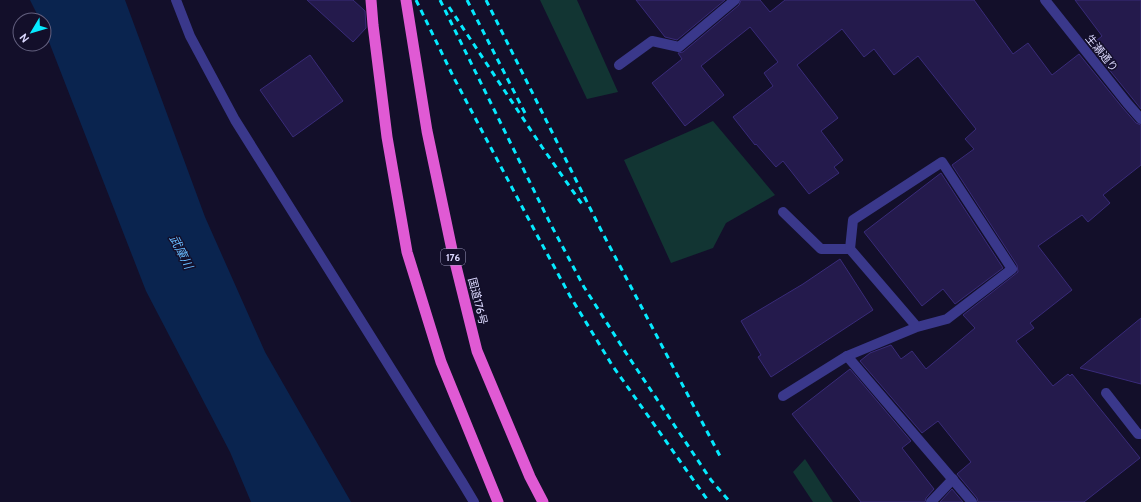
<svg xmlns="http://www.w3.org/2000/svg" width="1141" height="502" viewBox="0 0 1141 502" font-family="Cabin,'Noto Sans JP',sans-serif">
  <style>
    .green { fill: #123533 }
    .water { fill: #0a244f }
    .building { fill: #241a4c; stroke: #392b79 }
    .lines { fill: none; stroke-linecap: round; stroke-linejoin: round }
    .service { stroke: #3a388b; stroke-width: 10 }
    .minor { stroke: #3a388b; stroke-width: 10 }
    .tertiary { stroke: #3a388b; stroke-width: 10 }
    .trunk { stroke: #e05ad4; stroke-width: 11 }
    .rail { stroke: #05eaff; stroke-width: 3; stroke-dasharray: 6 5; stroke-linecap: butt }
    .labels { text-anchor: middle; stroke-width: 3; stroke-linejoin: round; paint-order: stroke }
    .shield { fill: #130f2a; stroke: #a09cbf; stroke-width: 1 }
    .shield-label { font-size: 10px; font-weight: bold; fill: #dcd9ff }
    .street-label { font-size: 11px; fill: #dcd9ff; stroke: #130f2a }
    .water-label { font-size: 12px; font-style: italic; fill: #67bbff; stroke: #130f2a }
  </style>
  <rect width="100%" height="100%" fill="#130f2a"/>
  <g class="green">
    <path d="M540 0H577L618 92 587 99Z"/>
    <path d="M713 121 775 195 726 223 713 248 671 263 624 160Z"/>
    <path d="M805 459 833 502H813L793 472Z"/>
  </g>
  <path class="water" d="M30 0H125L205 217 265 352 351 502H251L230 452 146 291 44 29V20H40Z"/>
  <g class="building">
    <path d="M307 0H353L365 11 366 28 353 42Z"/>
    <path d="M636 0H725L677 40 665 37Z"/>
    <path d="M741 0H760L770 12 785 0H974L1013 54 1028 43 1052 75 1079 54 1122 107 1136 123 1141 125V165L1103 195 1110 203 1088 222 1082 215 1038 246 1072 290 1030 323 1034 328 1016 341 1053 386 1068 374 1070 376 1072 374 1140 458 1084 502H978L977 498 957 474 971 462 938 421 922 433 860 361 870 353 891 345 901 359 912 351 926 369 975 328 963 315 1018 272 1017 265 952 165 974 149 965 139 976 129 918 56 894 75 874 49 864 57 842 29 797 65 838 118 821 131 843 160 834 167 839 173 809 194 783 161 776 167 756 144 755 145 733 117 773 86 764 73 778 62 750 27 701 66 724 95 685 126 652 83 682 59 678 53 683 52 739 5Z"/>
    <path d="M1075 0H1141V109L1090 46 1102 36Z"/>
    <path d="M310 55 343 101 293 137 260 90Z"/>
    <path d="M941 173 1003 268 955 304 943 289 922 306 864 232Z"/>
    <path d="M840 259 873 310 771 377 758 357 761 355 741 321 803 284Z"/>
    <path d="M1141 318V384L1080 368Z"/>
    <path d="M850 369 911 441 902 448 934 489 926 498 925 502H861L792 414Z"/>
    <path d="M952 489 963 502H940Z"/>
  </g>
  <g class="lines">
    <path class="service" d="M619 65 652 41 679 47 735 0"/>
    <g class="minor">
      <path d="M1045 0 1127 103 1141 119"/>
      <path d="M783 212 821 249H850"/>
      <path d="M847 356 972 502"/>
      <path d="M1106 393 1138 434H1141"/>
      <path d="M783 396 847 356 917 327 947 319 1012 269 942 162 853 220 850 249 917 327"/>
      <path d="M931 502 953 479"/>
    </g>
    <path class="tertiary" d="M176 0 190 36 235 120 462 482 474 502"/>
    <g class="trunk">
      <path d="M371 0 373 25 387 137 407 252 441 362 498 502"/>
      <path d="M406 0 427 131 452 250 477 351 530 477 543 502"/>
    </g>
    <g class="rail">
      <path d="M416 0 454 78 537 235 570 296 612 365 709 502"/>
      <path d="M440 0 550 223 584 287 626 353 711 480 730 502"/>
      <path d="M467 0 525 113"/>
      <path d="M486 0 601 230 721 458"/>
      <path d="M449 7 542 147 584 207"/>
    </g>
  </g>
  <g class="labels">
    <rect class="shield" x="441" y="249" width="24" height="16" rx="3"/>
    <g class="shield-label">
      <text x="453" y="261">176</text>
    </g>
    <g class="street-label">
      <text transform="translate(1102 53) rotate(51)" y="4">生瀬通り</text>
      <text transform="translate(478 301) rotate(76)" y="4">国道176号</text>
    </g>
    <g class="water-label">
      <text transform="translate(181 252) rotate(63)" y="4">武庫川</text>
    </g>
  </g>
  <g transform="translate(32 32) rotate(232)"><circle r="19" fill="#130f2a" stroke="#63607f"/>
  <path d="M0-3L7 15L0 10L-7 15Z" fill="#05eaff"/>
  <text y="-6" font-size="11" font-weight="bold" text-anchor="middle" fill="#dcd9ff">N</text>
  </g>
</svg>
